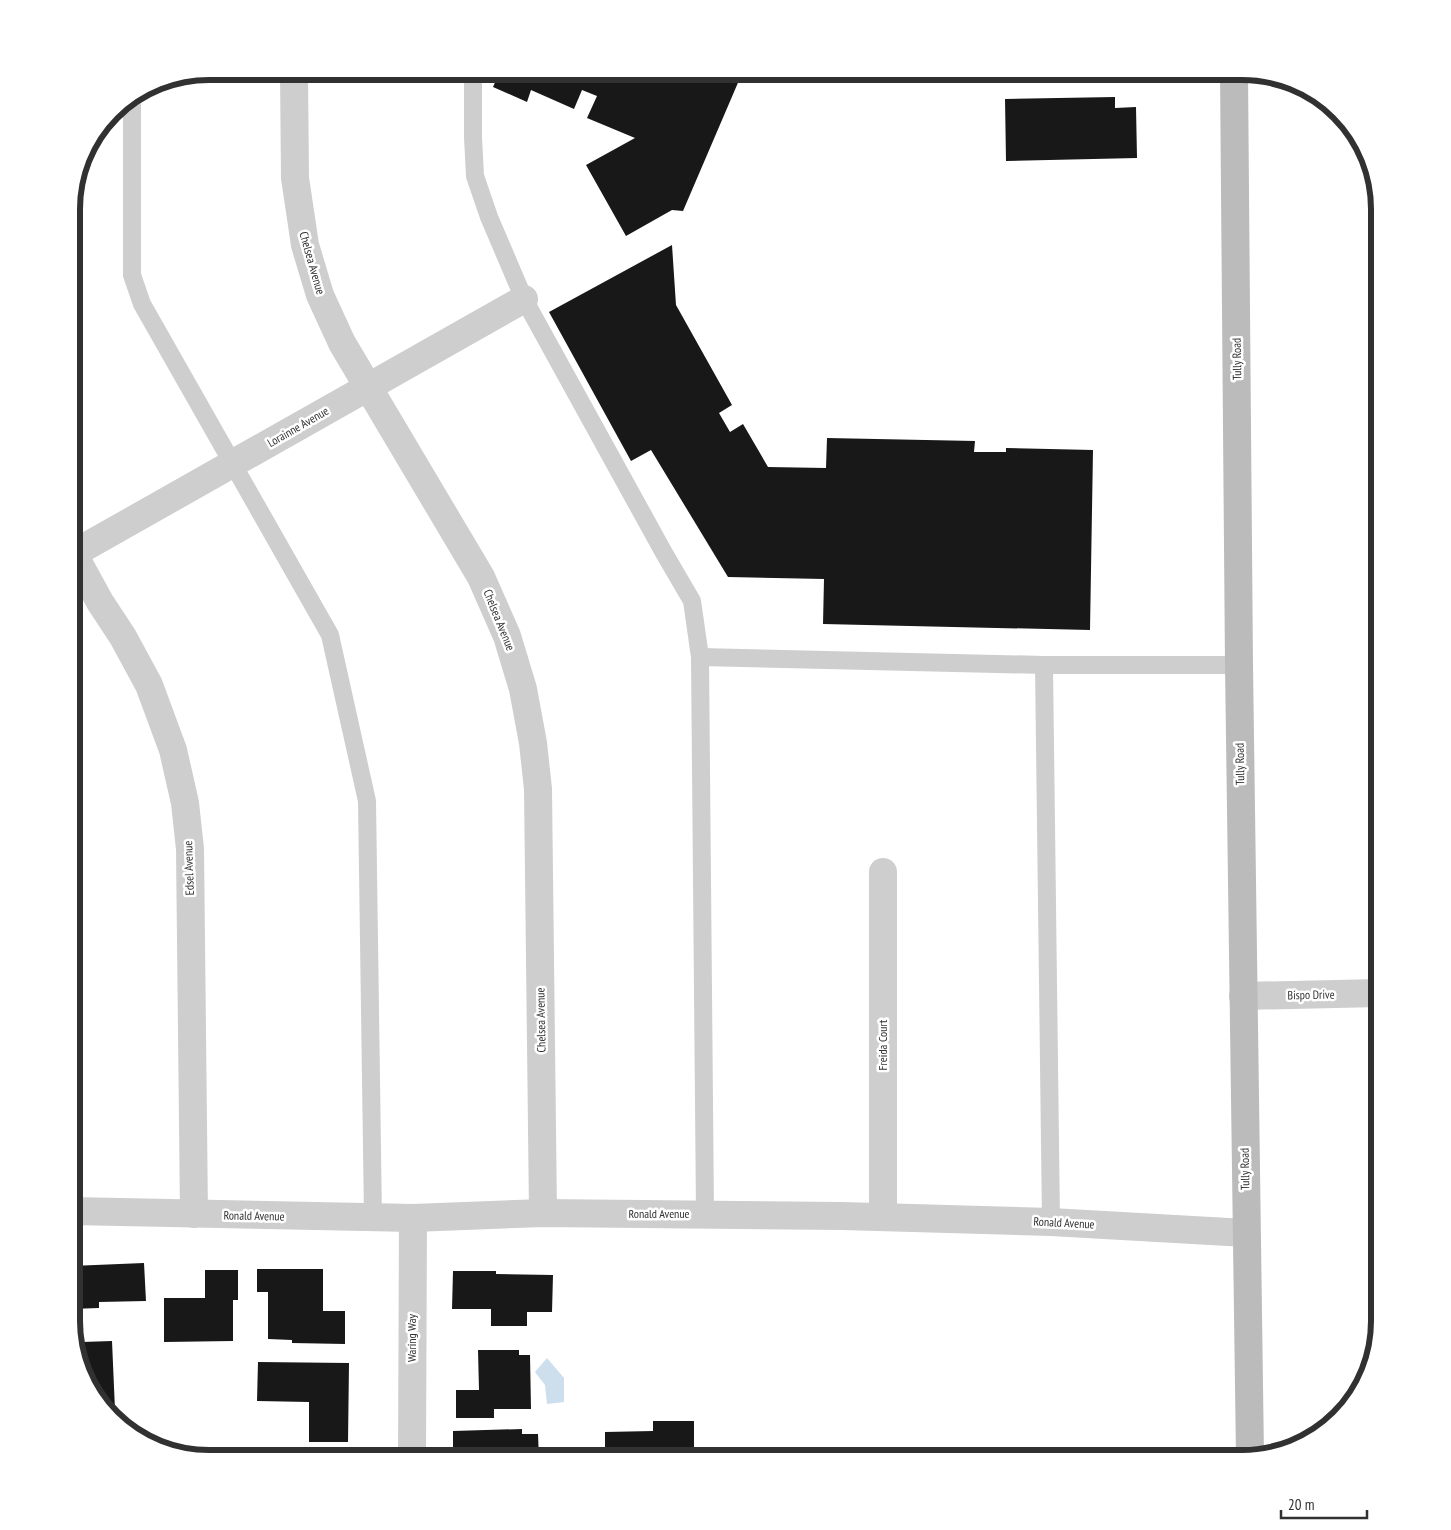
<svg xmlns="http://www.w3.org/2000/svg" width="1451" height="1530" viewBox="0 0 1451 1530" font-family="'PT Sans Narrow',sans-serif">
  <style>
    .water { fill: #cddeec }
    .building { fill: #181818 }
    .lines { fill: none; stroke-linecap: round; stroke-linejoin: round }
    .lane { stroke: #cecece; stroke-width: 18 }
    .street { stroke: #cecece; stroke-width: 28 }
    .secondary { stroke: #bbb; stroke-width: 28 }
    .labels { text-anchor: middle; stroke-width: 5; stroke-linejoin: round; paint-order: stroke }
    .street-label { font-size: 12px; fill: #313131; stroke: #fff }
    .rim { fill: none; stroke: #313131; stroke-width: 6 }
  </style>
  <rect width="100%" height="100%" fill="#fff"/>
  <path class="water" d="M547 1358 564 1378V1402L547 1404 545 1385 535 1372Z"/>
  <g class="building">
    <path d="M500 71H743L683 211 672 210 626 236 586 165 635 138 587 118 597 96 582 90 574 109 531 90 527 102 493 87Z"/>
    <path d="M1115 97V108L1136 107 1137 158 1006 161 1005 99Z"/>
    <path d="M672 245 676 305 732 405 719 413 730 432 743 424 768 467 826 468 827 438 975 441 974 452H1006V448L1093 450 1090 630 823 624 824 579 728 577 651 450 631 461 549 312Z"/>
    <path d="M144 1263 146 1301 99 1302V1308L71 1309V1266Z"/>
    <path d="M257 1269H323V1311H345V1344L292 1343V1340L268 1339V1292H257Z"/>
    <path d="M205 1270H238V1300H233V1341L164 1342V1298H205Z"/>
    <path d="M453 1271H496V1274L553 1275 552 1312H527V1326H491V1309H452Z"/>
    <path d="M112 1341 115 1410H104L82 1371H83L82 1342Z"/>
    <path d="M478 1350H519V1355H530L531 1409H494V1418H456V1390H479Z"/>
    <path d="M258 1362 349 1363 348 1442H309V1402L257 1401Z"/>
    <path d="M653 1421H694V1459H605V1432L653 1431Z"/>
    <path d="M522 1429V1434H538L539 1459H453V1431Z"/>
  </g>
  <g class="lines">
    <g class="lane">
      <path d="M473 71V137L475 176 489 217 524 299 664 553 692 601 700 657 705 1214"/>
      <path d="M132 97V275L142 304 330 635 367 801 373 1218"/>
      <path d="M700 657 1044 665H1239"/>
      <path d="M1044 665 1051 1222"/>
    </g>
    <g class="street">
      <path d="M294 71 295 178 305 245 320 295 342 343 481 577 507 636 523 689 533 743 538 789 543 1213"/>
      <path d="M71 549 100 602 123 637 149 685 173 750 185 803 190 849 194 1214"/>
      <path d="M71 555 524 299"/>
      <path d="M883 872V1217"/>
      <path d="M1243 996 1380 993"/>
      <path d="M71 1211 413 1218 543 1213 842 1216 1051 1222 1246 1233"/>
      <path d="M412 1459 413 1218"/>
    </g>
    <path class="secondary" d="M1234 72 1239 665 1250 1457"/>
  </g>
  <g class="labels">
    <g class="street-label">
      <text transform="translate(312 263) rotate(74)" y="4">Chelsea Avenue</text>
      <text transform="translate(1237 359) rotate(-91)" y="4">Tully Road</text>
      <text transform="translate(298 427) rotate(-30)" y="4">Lorainne Avenue</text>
      <text transform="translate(499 620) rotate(68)" y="4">Chelsea Avenue</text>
      <text transform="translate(1240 764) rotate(-91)" y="4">Tully Road</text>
      <text transform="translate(189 868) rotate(-92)" y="4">Edsel Avenue</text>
      <text transform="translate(1311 995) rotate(-1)" y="4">Bispo Drive</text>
      <text transform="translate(541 1020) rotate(-91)" y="4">Chelsea Avenue</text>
      <text transform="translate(883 1045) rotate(-90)" y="4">Freida Court</text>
      <text transform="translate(1245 1169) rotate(-91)" y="4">Tully Road</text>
      <text x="659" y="1218">Ronald Avenue</text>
      <text transform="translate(254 1216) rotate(1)" y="4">Ronald Avenue</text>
      <text transform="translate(1064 1223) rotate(3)" y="4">Ronald Avenue</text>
      <text transform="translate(412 1338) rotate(-90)" y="4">Waring Way</text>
    </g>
  </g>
  <path d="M0 0H1451V1530H0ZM209 80H1242A129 129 0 0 1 1371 209V1321A129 129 0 0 1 1242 1450H209A129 129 0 0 1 80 1321V209A129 129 0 0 1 209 80Z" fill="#fff" fill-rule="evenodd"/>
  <path class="rim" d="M209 80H1242A129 129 0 0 1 1371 209V1321A129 129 0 0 1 1242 1450H209A129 129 0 0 1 80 1321V209A129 129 0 0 1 209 80Z"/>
  <path d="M1281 1510v8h86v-8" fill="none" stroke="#313131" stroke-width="2.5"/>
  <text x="1288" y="1510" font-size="15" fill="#313131" stroke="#ffffff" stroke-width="4" paint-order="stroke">20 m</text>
</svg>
